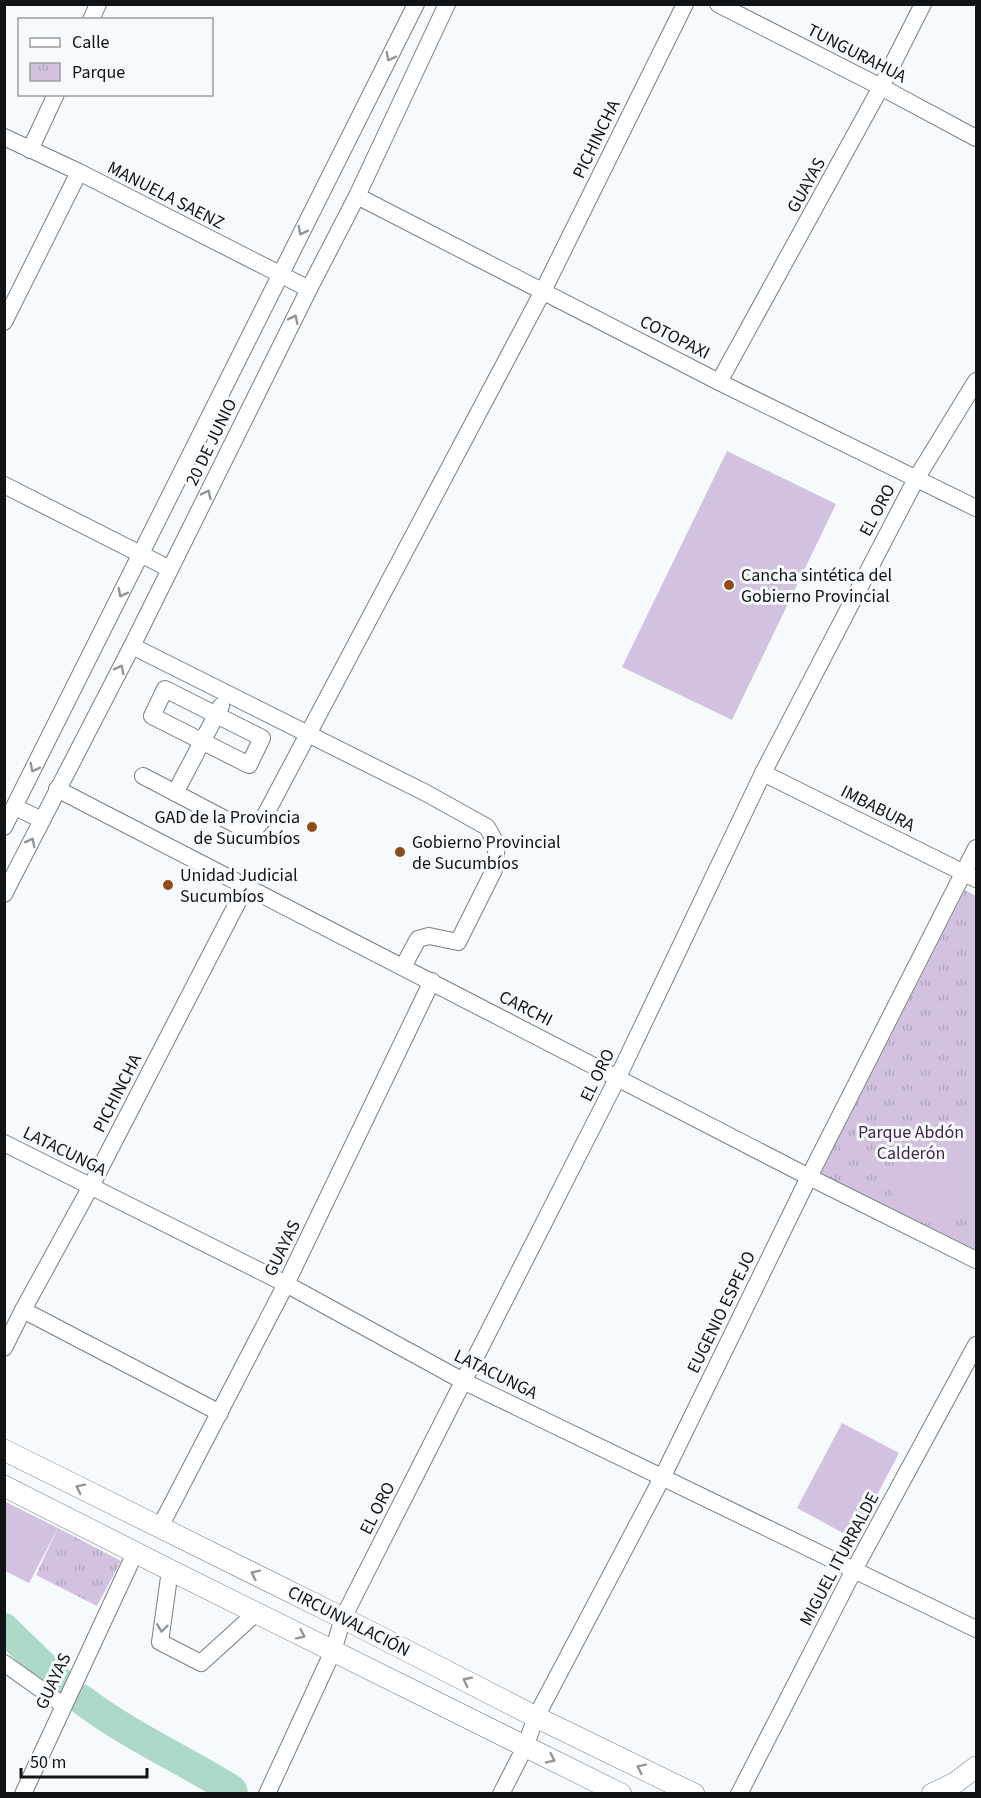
<svg xmlns="http://www.w3.org/2000/svg" width="981" height="1798" viewBox="0 0 981 1798" font-family="'Source Sans 3',sans-serif">
  <style>
    .park { fill: url(#park-tufts) }
    .pitch { fill: #d2c1df }
    .lines { fill: none; stroke-linecap: round; stroke-linejoin: round }
    .river { stroke: #acd8c8; stroke-width: 30 }
    .minor-casing { stroke: #757f86; stroke-width: 18 }
    .major-casing { stroke: #757f86; stroke-width: 22 }
    .minor { stroke: #fff; stroke-width: 16 }
    .major { stroke: #fff; stroke-width: 21 }
    .oneway { stroke: #939596 }
    .poi-dot { fill: #8e4d18; stroke: #f6fafd; stroke-width: 2 }
    .labels { text-anchor: middle; stroke-width: 6; stroke-linejoin: round; paint-order: stroke }
    .street-label { font-size: 18px; fill: #101416; stroke: #f6fafd }
    .poi-label { font-size: 18px; fill: #101416; stroke: #f6fafd; text-anchor: start }
    .park-label { font-size: 18px; fill: #402651; stroke: #f6fafd }
  </style>
  <defs>
    <pattern id="park-tufts" width="24" height="20" patternUnits="userSpaceOnUse" patternTransform="scale(1.5)"><rect width="24" height="20" fill="#d2c1df"/><path d="M3 7l-1-3M5 7V3M7 7l1-3M15 17l-1-3M17 17v-4M19 17l1-3" fill="none" stroke="#b3a5bf"/></pattern>
  </defs>
  <rect width="100%" height="100%" fill="#f6fafd"/>
  <g class="park">
    <path d="M965 890 976 896V1252L821 1173Z"/>
    <path d="M58 1528 121 1561 97 1606 36 1575Z"/>
  </g>
  <g class="pitch">
    <path d="M727 451 836 504 732 720 622 667Z"/>
    <path d="M967 1120H976V1211C962 1217 944 1224 928 1223 918 1223 906 1216 900 1208 876 1178 908 1141 936 1128 946 1123 956 1121 967 1120Z"/>
    <path d="M842 1423 899 1453 854 1539 797 1508Z"/>
    <path d="M4 1501 58 1528 29 1583 5 1571Z"/>
  </g>
  <g class="lines">
    <g class="river">
      <path d="M4 1628 63 1685"/>
      <path d="M81 1699C128 1735 182 1759 232 1790L233 1794"/>
    </g>
    <g class="minor-casing">
      <g id="minor">
        <path d="M718 4 881 87 976 138"/>
        <path d="M91 20 98 4"/>
        <path d="M4 137 79 172 309 289"/>
        <path d="M30 150 56 94"/>
        <path d="M357 196 719 382 976 508"/>
        <path d="M4 322 79 172"/>
        <path d="M719 382 881 87 923 4"/>
        <path d="M4 485 170 569"/>
        <path d="M132 646 426 793 487 827 497 845 494 870 458 942 429 936 418 939 403 967"/>
        <path d="M165 689 262 738 249 765 152 716Z"/>
        <path d="M763 773 976 879"/>
        <path d="M143 776 246 830H254L262 821 543 291 685 4"/>
        <path d="M57 789 809 1177 976 1260"/>
        <path d="M175 793 221 706"/>
        <path d="M15 807 42 820"/>
        <path d="M4 827 416 4"/>
        <path d="M4 894 132 646 309 289 357 196 447 4"/>
        <path d="M4 1143 286 1284 463 1381 976 1629"/>
        <path d="M23 1310 220 1413"/>
        <path d="M4 1348 23 1310 91 1186 246 886"/>
        <path d="M160 1527 286 1284 432 981"/>
        <path d="M170 1570 160 1642 201 1663 256 1613"/>
        <path d="M4 1663 63 1705"/>
        <path d="M23 1794 135 1553"/>
        <path d="M267 1794 333 1651 343 1618 618 1077 763 773 916 479 976 381"/>
        <path d="M501 1794 525 1747 536 1717 663 1476 809 1177 976 848"/>
        <path d="M739 1794 854 1570 976 1345"/>
      </g>
    </g>
    <g class="major-casing">
      <g id="major">
        <path d="M4 1450 343 1618 536 1717 694 1794"/>
        <path d="M4 1486 170 1570 621 1794"/>
        <path d="M932 1794 955 1783 976 1767"/>
      </g>
    </g>
    <use href="#minor" class="minor"/>
    <use href="#major" class="major"/>
  </g>
  <defs><path id="oneway-chevron" d="M-2-3.5L2.5 0L-2 3.5" fill="none" stroke-width="1.6" stroke-linecap="round" stroke-linejoin="round" transform="scale(1.5)"/></defs>
  <g class="oneway">
    <use href="#oneway-chevron" transform="translate(390 57) rotate(117)"/>
    <use href="#oneway-chevron" transform="translate(302 231) rotate(117)"/>
    <use href="#oneway-chevron" transform="translate(294 319) rotate(-64)"/>
    <use href="#oneway-chevron" transform="translate(207 494) rotate(-64)"/>
    <use href="#oneway-chevron" transform="translate(122 593) rotate(117)"/>
    <use href="#oneway-chevron" transform="translate(120 669) rotate(-63)"/>
    <use href="#oneway-chevron" transform="translate(34 768) rotate(117)"/>
    <use href="#oneway-chevron" transform="translate(31 842) rotate(-63)"/>
    <use href="#oneway-chevron" transform="translate(80 1488) rotate(-154)"/>
    <use href="#oneway-chevron" transform="translate(255 1574) rotate(-154)"/>
    <use href="#oneway-chevron" transform="translate(162 1628) rotate(97)"/>
    <use href="#oneway-chevron" transform="translate(301 1635) rotate(26)"/>
    <use href="#oneway-chevron" transform="translate(467 1681) rotate(-153)"/>
    <use href="#oneway-chevron" transform="translate(551 1759) rotate(26)"/>
    <use href="#oneway-chevron" transform="translate(641 1768) rotate(-154)"/>
  </g>
  <g class="poi-dot">
    <circle cx="729" cy="585" r="6"/>
    <circle cx="312" cy="827" r="6"/>
    <circle cx="400" cy="852" r="6"/>
    <circle cx="168" cy="885" r="6"/>
  </g>
  <g class="labels">
    <g class="street-label">
      <text transform="translate(857 53) rotate(27)" y="6">TUNGURAHUA</text>
      <text transform="translate(596 139) rotate(-64)" y="6">PICHINCHA</text>
      <text transform="translate(806 185) rotate(-61)" y="6">GUAYAS</text>
      <text transform="translate(166 195) rotate(27)" y="6">MANUELA SAENZ</text>
      <text transform="translate(675 337) rotate(27)" y="6">COTOPAXI</text>
      <text transform="translate(211 442) rotate(-64)" y="6">20 DE JUNIO</text>
      <text transform="translate(877 510) rotate(-62)" y="6">EL ORO</text>
      <text transform="translate(878 808) rotate(27)" y="6">IMBABURA</text>
      <text transform="translate(526 1008) rotate(27)" y="6">CARCHI</text>
      <text transform="translate(597 1075) rotate(-64)" y="6">EL ORO</text>
      <text transform="translate(117 1093) rotate(-63)" y="6">PICHINCHA</text>
      <text transform="translate(65 1151) rotate(26)" y="6">LATACUNGA</text>
      <text transform="translate(282 1248) rotate(-64)" y="6">GUAYAS</text>
      <text transform="translate(721 1312) rotate(-64)" y="6">EUGENIO ESPEJO</text>
      <text transform="translate(496 1374) rotate(26)" y="6">LATACUNGA</text>
      <text transform="translate(377 1508) rotate(-63)" y="6">EL ORO</text>
      <text transform="translate(839 1559) rotate(-62)" y="6">MIGUEL ITURRALDE</text>
      <text transform="translate(349 1621) rotate(27)" y="6">CIRCUNVALACIÓN</text>
      <text transform="translate(53 1681) rotate(-65)" y="6">GUAYAS</text>
    </g>
    <g class="poi-label">
      <text x="741" y="581">Cancha sintética del<tspan x="741" dy="21">Gobierno Provincial</tspan></text>
      <text x="300" y="823" text-anchor="end">GAD de la Provincia<tspan x="300" dy="21">de Sucumbíos</tspan></text>
      <text x="412" y="848">Gobierno Provincial<tspan x="412" dy="21">de Sucumbíos</tspan></text>
      <text x="180" y="881">Unidad Judicial<tspan x="180" dy="21">Sucumbíos</tspan></text>
    </g>
    <g class="park-label">
      <text x="911" y="1138">Parque Abdón<tspan x="911" dy="21">Calderón</tspan></text>
    </g>
  </g>
  <rect width="981" height="1798" fill="none" stroke="#101416" stroke-width="12"/>
  <rect x="18" y="18" width="195" height="78" fill="#f6fafd" stroke="#9a9ea1" stroke-width="1.5"/>
  <rect x="30" y="38" width="30" height="9" fill="#ffffff" stroke="#9a9ea1" stroke-width="1.5"/>
  <text x="72" y="48" font-size="18" fill="#101416">Calle</text>
  <rect x="30" y="63" width="30" height="18" fill="url(#park-tufts)" stroke="#9a9ea1" stroke-width="1.5"/>
  <text x="72" y="78" font-size="18" fill="#101416">Parque</text>
  <path d="M21 1768v9h126v-9" fill="none" stroke="#101416" stroke-width="3"/>
  <text x="30" y="1768" font-size="18" fill="#101416" stroke="#f6fafd" stroke-width="4.5" paint-order="stroke">50 m</text>
</svg>
